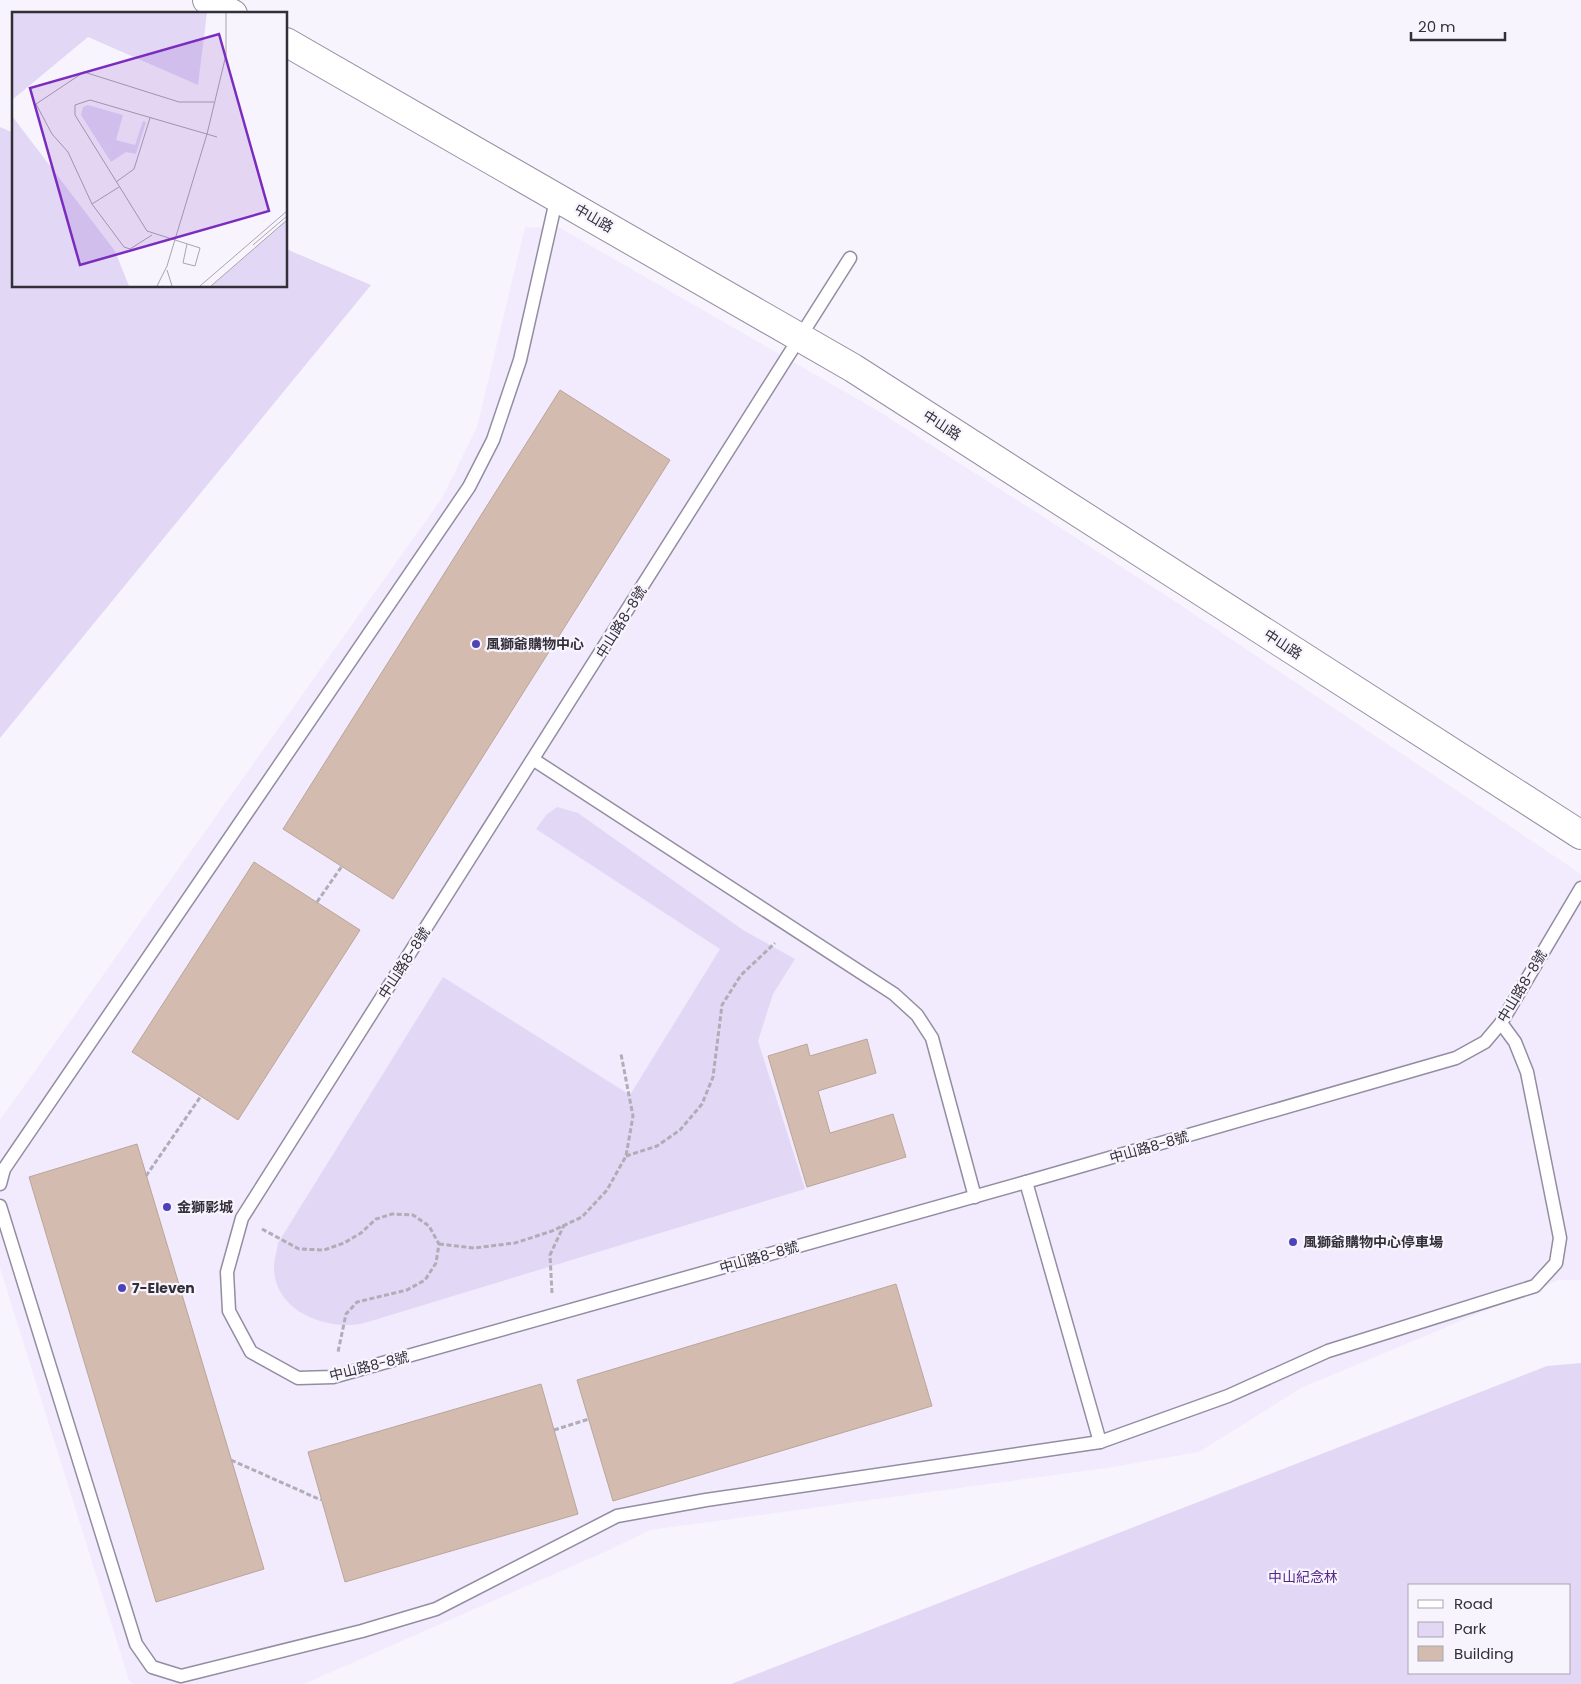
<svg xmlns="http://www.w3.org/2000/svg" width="1581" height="1684" viewBox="0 0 1581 1684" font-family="Poppins,'Noto Sans TC',sans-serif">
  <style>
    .built { fill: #f1ebfd }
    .green { fill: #e2d8f6; fill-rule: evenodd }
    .building { fill: #d3bcaf; stroke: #bba598 }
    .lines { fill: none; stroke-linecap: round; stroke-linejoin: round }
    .lane-casing { stroke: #948da2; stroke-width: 15 }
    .secondary-casing { stroke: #948da2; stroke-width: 30 }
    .path { stroke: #b0adb6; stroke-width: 3; stroke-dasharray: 5 2.5; stroke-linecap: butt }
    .lane { stroke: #fff; stroke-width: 12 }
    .secondary { stroke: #fff; stroke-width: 28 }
    .poi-dot { fill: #4e42b9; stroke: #f7f4fd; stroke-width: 2 }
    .labels { text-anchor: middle; stroke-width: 4.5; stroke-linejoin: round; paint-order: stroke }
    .street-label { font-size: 14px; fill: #322f38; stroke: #f7f4fd }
    .poi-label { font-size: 14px; font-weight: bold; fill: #322f38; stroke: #f7f4fd; text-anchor: start }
    .park-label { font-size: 14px; fill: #55268a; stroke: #f7f4fd }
    .inset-road { fill: none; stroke: #a8a5ae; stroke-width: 1 }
    .view { fill: #7b2cbf; fill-opacity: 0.15; stroke: #7b2cbf; stroke-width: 2.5 }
    .inset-edge { fill: none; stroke: #322f38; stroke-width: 2.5 }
  </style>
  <rect width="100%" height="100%" fill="#f7f4fd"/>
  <path class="built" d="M525 227 560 228 875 409 1173 600 1581 874V1280H1559L1301 1388 1199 1452 1107 1468 650 1530 609 1550 304 1684H133L129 1680 0 1268V1120L442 498 477 427Z"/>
  <g class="green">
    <path d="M0 127 14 133V286H286V249L371 285 0 738Z"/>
    <path d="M557 807 578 813 743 930 795 959 773 994 758 1041 805 1189 384 1317C373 1320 359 1326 347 1325 313 1325 273 1305 274 1266 274 1259 277 1251 278 1243L443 977 630 1095 720 949 536 829 546 815Z"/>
    <path d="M1581 1363V1684H731L1547 1366ZM1570 1585V1673H1410V1585Z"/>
  </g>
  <g class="building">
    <path d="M560 390 670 460 393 899 283 829Z"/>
    <path d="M254 862 360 930 238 1120 132 1052Z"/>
    <path d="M867 1039 876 1073 818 1091 830 1133 893 1114 906 1157 807 1187 768 1056 807 1044 810 1056Z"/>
    <path d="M137 1144 264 1569 156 1602 29 1177Z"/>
    <path d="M896 1284 932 1406 613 1501 577 1380Z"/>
    <path d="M541 1384 578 1514 345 1582 308 1452Z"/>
  </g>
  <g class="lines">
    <g class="lane-casing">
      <g id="lane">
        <path d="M850 258 242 1218 227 1272 229 1311 251 1352 298 1378 333 1377 1026 1182 1456 1058 1485 1042 1501 1023 1581 888"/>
        <path d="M534 760 894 994 917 1015 932 1038 975 1197"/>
        <path d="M1026 1182 1100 1442"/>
        <path d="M0 1184 4 1169 469 487 493 440 520 360 557 196"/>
        <path d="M0 1206 136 1644 152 1667 181 1676 362 1631 436 1609 617 1516 706 1500 1100 1442 1228 1396 1328 1351 1535 1286 1556 1263 1560 1238 1527 1072 1515 1042 1501 1023"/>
      </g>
    </g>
    <g class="secondary-casing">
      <g id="secondary">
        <path d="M207 0 233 14"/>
        <path d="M286 42 853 368 1581 835"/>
      </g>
    </g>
    <g class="path">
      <path d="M317 902 342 866"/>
      <path d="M626 1156 657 1146 680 1130 702 1104 713 1077 722 1005 741 975 775 943"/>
      <path d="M146 1176 201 1096"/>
      <path d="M262 1229 299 1249 324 1250 344 1243 361 1233 376 1219 392 1214 413 1215 429 1226 439 1244 436 1263 425 1280 407 1290 357 1302 346 1314 338 1352"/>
      <path d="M439 1244 474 1248 515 1243 552 1231 582 1217 607 1190 626 1156 633 1116 621 1054"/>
      <path d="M552 1293 550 1255 564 1225"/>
      <path d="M554 1430 589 1419"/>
      <path d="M231 1460 321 1500"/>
    </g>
    <use href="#lane" class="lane"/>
    <use href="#secondary" class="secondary"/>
  </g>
  <g class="poi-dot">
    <circle cx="476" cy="644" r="5"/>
    <circle cx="167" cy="1207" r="5"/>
    <circle cx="1293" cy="1242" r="5"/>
    <circle cx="122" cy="1288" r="5"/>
  </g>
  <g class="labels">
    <g class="street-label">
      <text transform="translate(594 218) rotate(30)" y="5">中山路</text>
      <text transform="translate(942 425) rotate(33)" y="5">中山路</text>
      <text transform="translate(621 622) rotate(-58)" y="5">中山路8-8號</text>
      <text transform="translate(1283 644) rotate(33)" y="5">中山路</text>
      <text transform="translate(404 963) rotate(-57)" y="5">中山路8-8號</text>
      <text transform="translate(1522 986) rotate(-59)" y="5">中山路8-8號</text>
      <text transform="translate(1149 1147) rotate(-16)" y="5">中山路8-8號</text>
      <text transform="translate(759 1257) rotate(-16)" y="5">中山路8-8號</text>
      <text transform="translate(369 1366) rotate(-14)" y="5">中山路8-8號</text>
    </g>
    <g class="poi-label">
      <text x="486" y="649">風獅爺購物中心</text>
      <text x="177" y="1212">金獅影城</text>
      <text x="1303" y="1247">風獅爺購物中心停車場</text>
      <text x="132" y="1293">7-Eleven</text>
    </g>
    <g class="park-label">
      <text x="1303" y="1582">中山紀念林</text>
    </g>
  </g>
  <g transform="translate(12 12)">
    <rect width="275" height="275" fill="#f7f4fd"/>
    <path d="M0 1H195L186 73 76 25 0 88ZM76 93 111 103 104 128 123 133 131 109 134 110 124 142 114 140 99 150 69 103 71 95ZM0 104 103 239 117 274H0ZM275 208V274H199Z" fill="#e2d8f6"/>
    <path class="inset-road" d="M104 170 122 157 138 106M80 192 107 175M140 223 118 237 112 235 80 192 56 140 40 122 24 92 72 60 167 90H202M175 232 171 251 183 254 188 236 135 219 63 103V93L78 88 205 125M241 233 275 204M155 258 160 274M145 274 155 254 195 122 214 43V1M188 274 275 199M199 274 275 208"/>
    <path class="view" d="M207 22 257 199 68 253 18 76Z"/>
    <rect width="275" height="275" class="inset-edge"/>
  </g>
  <rect x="1408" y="1584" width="162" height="90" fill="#f7f4fd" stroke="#a8a5ae"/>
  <rect x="1418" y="1600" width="25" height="8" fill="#ffffff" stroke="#a8a5ae"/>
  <text x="1454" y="1609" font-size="15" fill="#322f38">Road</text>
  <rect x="1418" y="1622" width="25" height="15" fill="#e2d8f6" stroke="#a8a5ae"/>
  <text x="1454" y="1634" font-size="15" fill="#322f38">Park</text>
  <rect x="1418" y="1646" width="25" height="15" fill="#d3bcaf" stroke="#a8a5ae"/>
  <text x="1454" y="1659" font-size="15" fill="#322f38">Building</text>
  <path d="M1411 32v8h94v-8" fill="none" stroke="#322f38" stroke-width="2.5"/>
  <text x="1418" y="32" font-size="15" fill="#322f38" stroke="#f7f4fd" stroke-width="4" paint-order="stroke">20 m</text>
</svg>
